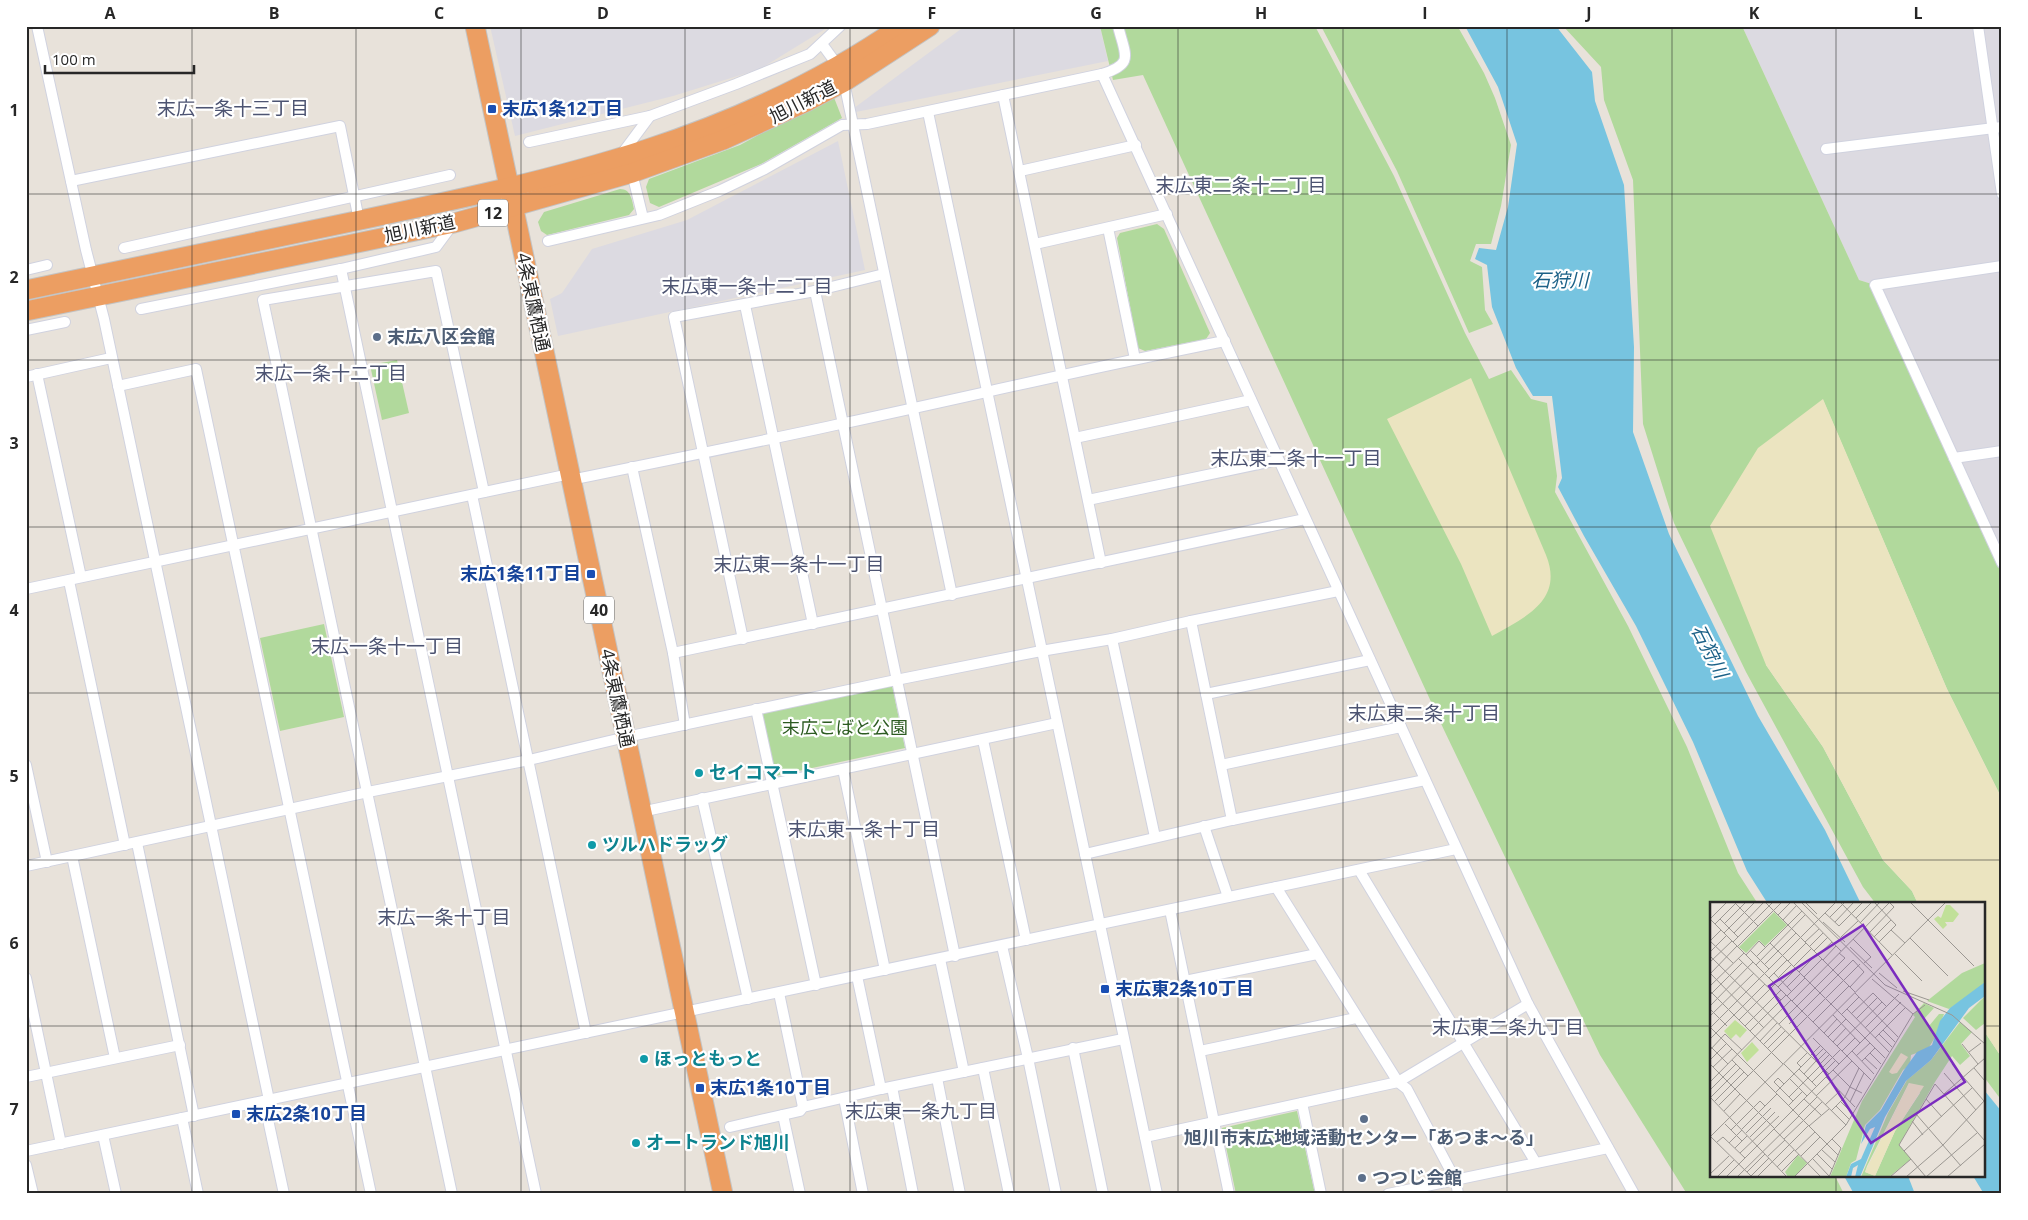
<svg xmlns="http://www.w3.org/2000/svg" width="2028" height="1220" viewBox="0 0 2028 1220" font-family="'Open Sans','Noto Sans JP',sans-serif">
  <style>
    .industrial { fill: #dcdae1 }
    .green { fill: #b1d99c }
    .sand { fill: #ebe4c0 }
    .water { fill: #77c4e0 }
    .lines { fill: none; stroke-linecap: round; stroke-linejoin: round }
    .street-casing { stroke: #d0d2df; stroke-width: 12 }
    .highway-casing { stroke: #c3c3c3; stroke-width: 21 }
    .street { stroke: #fff; stroke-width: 10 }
    .highway { stroke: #ec9e62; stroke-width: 19 }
    .grid { fill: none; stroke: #272727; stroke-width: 1; stroke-opacity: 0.55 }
    .transit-dot { fill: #1a4fb4; stroke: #fff; stroke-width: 2 }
    .service-dot { fill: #5c6f8a; stroke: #fff; stroke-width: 2 }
    .culture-dot { fill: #0f9aa8; stroke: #fff; stroke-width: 2 }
    .labels { text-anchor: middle; stroke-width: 4.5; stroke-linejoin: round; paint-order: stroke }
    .shield { fill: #fff; stroke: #686868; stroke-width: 1 }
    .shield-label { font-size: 16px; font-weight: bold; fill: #272727 }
    .street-label { font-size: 18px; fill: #272727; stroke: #fff }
    .transit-label { font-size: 18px; font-weight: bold; fill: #164399; stroke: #fff; text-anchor: start }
    .service-label { font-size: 18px; font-weight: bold; fill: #4e5e75; stroke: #fff; text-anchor: start }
    .park-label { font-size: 18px; fill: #2c5b21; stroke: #fff }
    .culture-label { font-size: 18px; font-weight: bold; fill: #0d838f; stroke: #fff; text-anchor: start }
    .neighbourhood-label { font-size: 19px; fill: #4d5472; stroke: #fff }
    .water-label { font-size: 19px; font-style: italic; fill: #1b6187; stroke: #fff }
    .inset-road { fill: none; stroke: #9b9792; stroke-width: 1 }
    .view { fill: #7b2cbf; fill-opacity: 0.15; stroke: #7b2cbf; stroke-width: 2.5 }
    .inset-edge { fill: none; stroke: #272727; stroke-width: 2.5 }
    .neatline { fill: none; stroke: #272727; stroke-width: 2 }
    .grid-label { font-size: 16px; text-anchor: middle; font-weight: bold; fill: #272727 }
  </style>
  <rect width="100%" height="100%" fill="#e8e2da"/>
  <g class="industrial">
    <path d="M490 26H830L760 69 673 96 515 136Z"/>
    <path d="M965 26H1100L1108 61 846 114Z"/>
    <path d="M1742 26H2002V563L1876 285 1859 280Z"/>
    <path d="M838 141 865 270 558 336 550 299 562 293 592 249 687 220Z"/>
  </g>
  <g class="green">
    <path d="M1100 26H1319L1316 28 1394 176 1465 333 1489 379 1511 370 1531 399 1547 403 1557 476 1555 492 1628 626 1687 747 1738 873 1758 904H1712V1176H1835L1844 1194H1687L1600 1055 1444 730 1143 75 1113 80Z"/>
    <path d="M1321 26 1458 27 1484 73 1495 98 1511 145 1501 206 1491 244H1476L1470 261 1482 267 1485 310 1493 324 1469 333 1397 171Z"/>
    <path d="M1563 26H1742L1859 280 1875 285 2002 563V799L1947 689 1823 400 1766 665 1823 747 1883 860 1912 891 1918 904H1876L1863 887 1746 672 1674 523 1643 424 1633 180 1604 100 1601 67Z"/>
    <path d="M833 95 842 118 761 164 659 207 650 203 646 187 649 179 740 145Z"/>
    <path d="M620 189C631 189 632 200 634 209L629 215 547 235 541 231 538 222 544 212Z"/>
    <path d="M1157 224 1164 229 1210 333 1206 339 1145 351 1138 348 1117 238 1120 233Z"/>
    <path d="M397 360 409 413 382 420 370 365Z"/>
    <path d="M324 624 344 717 280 731 260 638Z"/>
    <path d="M892 685 905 748 775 776 762 713Z"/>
    <path d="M1984 1031 2002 1058V1101L1984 1077Z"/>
    <path d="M1297 1111 1315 1194H1236L1222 1128Z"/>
  </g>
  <g class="sand">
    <path d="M1471 378 1546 555C1564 600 1526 617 1492 636L1461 564 1387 419Z"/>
    <path d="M1823 399 1947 689 2002 799V1058L1984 1031V904H1918L1912 891 1883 860 1823 747 1766 665 1710 526 1758 448Z"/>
  </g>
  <g class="water">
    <path d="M1465 26H1556L1592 72 1595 101 1624 185 1634 347 1633 432 1669 534 1758 716 1825 830 1861 904H1768L1747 871 1693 742 1636 626 1584 536 1558 487 1562 478 1552 396H1533L1516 368 1492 307 1487 265 1475 259 1479 248 1496 250 1508 207 1517 144 1498 87Z"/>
    <path d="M1984 1090 2002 1112V1194H1984L1973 1176H1984Z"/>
    <path d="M1844 1176H1908L1915 1194H1854Z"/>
  </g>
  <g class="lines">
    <g class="street-casing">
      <g id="street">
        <path d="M37 26 86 250 104 319 269 1100"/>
        <path d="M1978 26 2002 194"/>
        <path d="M822 44 838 66"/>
        <path d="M1102 74 1528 1004 1634 1194"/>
        <path d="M844 82 952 595"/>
        <path d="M1003 95 1101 563"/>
        <path d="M928 112 1157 1194"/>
        <path d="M529 142 650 116 736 84 810 54 840 26"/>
        <path d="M1826 149 2002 127"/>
        <path d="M621 155 650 116"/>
        <path d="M1020 171 1136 145"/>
        <path d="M632 173 643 218"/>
        <path d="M71 181 340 126 359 220"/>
        <path d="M1108 228 1135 359"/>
        <path d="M548 241 659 215 719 191 765 169 842 125 867 124 1102 74C1135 64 1125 55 1118 26"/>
        <path d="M1035 244 1167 214"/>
        <path d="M124 248 450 175"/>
        <path d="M2002 266 1875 285 2002 563"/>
        <path d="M341 269 536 1194"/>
        <path d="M26 270 47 265"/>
        <path d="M815 291 955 956"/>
        <path d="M745 305 813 624"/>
        <path d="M141 309 341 269 436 247 453 224"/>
        <path d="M26 330 65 322"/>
        <path d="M37 374 81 577"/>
        <path d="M26 377 111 358"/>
        <path d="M118 386 196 369 371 1194"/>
        <path d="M1075 438 1251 400"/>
        <path d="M1954 458 2002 451"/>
        <path d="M632 467 673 653 685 725"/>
        <path d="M571 480C662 461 754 443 845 423 971 396 1098 366 1225 341"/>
        <path d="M472 495 586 1033"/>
        <path d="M1088 500 1278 460"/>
        <path d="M69 581 125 845"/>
        <path d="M26 589 570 474"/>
        <path d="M1191 621 1232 820"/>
        <path d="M743 639 674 317 815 291 884 274"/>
        <path d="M1112 639 1155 837"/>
        <path d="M673 653 1305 519"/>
        <path d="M1206 694 1370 660"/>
        <path d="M756 709 816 985"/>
        <path d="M983 740 1026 940"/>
        <path d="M26 765 47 862"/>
        <path d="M1221 765 1401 727"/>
        <path d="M843 769 885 970"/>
        <path d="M702 798 748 999"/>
        <path d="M641 812 1057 723"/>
        <path d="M1204 826 1228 897"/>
        <path d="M137 843 194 1116"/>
        <path d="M1085 854 1232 820 1425 780"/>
        <path d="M72 856 115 1058"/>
        <path d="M26 866 368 792 529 760 626 737 896 680 1041 651 1112 639 1191 621 1338 591"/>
        <path d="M1359 870 1536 1163"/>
        <path d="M1276 887 1398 1082 1407 1089 1456 1181 1458 1194"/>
        <path d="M1170 910 1229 1194"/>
        <path d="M1002 946 1028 1058 1056 1194"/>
        <path d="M940 959 964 1072"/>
        <path d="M857 976 881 1089"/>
        <path d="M26 978 61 1144"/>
        <path d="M1185 981 1317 954"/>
        <path d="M779 993 803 1107"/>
        <path d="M1073 1048 1103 1194"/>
        <path d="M1200 1051 1356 1018"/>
        <path d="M983 1068 1009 1194"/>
        <path d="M26 1077 180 1045"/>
        <path d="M937 1078 960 1194"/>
        <path d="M892 1087 913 1194"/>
        <path d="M844 1098 863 1194"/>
        <path d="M264 1101 284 1194"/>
        <path d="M1302 1103 1321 1194"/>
        <path d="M783 1115 800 1194"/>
        <path d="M182 1118 198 1194"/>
        <path d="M730 1127 800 1111 803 1107 881 1089 1123 1039"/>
        <path d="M103 1135 116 1194"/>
        <path d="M1145 1137 1398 1082 1528 1004"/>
        <path d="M26 1151 1456 849"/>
        <path d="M26 1165 33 1194"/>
        <path d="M452 1194 263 300 436 271 484 492"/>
        <path d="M1388 1194 1608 1148"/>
      </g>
    </g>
    <g class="highway-casing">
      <g id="highway">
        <path d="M475 26 723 1194"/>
        <path d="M26 290C141 266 256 242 370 218 560 178 739 139 901 26"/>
        <path d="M26 311 454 223 632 173 723 140 806 102 844 82 930 26"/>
      </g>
    </g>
    <use href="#street" class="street"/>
    <use href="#highway" class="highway"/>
  </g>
  <path class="grid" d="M192 26V1194M356 26V1194M521 26V1194M685 26V1194M850 26V1194M1014 26V1194M1178 26V1194M1343 26V1194M1507 26V1194M1672 26V1194M1836 26V904M26 194H2002M26 360H2002M26 527H2002M26 693H2002M26 860H2002M26 1026H1712M1984 1026H2002M1836 1176V1194"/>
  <g class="transit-dot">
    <rect x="487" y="104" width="10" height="10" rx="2.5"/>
    <rect x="586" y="569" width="10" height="10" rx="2.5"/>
    <rect x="1100" y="984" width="10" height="10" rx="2.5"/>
    <rect x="695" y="1083" width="10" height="10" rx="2.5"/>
    <rect x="231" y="1109" width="10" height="10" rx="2.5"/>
  </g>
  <g class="service-dot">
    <circle cx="377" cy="337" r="5"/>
    <circle cx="1364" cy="1119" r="5"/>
    <circle cx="1362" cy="1178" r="5"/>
  </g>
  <g class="culture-dot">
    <circle cx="699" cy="773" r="5"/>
    <circle cx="592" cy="845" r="5"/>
    <circle cx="644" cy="1059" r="5"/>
    <circle cx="636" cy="1143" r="5"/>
  </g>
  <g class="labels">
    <g class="shield">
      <rect x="478" y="199.5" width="30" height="27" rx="4"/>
      <rect x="584" y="596.5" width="30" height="27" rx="4"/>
    </g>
    <g class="shield-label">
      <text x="493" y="219">12</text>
      <text x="599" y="616">40</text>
    </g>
    <g class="street-label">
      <text transform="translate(803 102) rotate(-27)" y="6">旭川新道</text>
      <text transform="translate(420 229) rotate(-12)" y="6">旭川新道</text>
      <text transform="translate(533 302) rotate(78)" y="6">4条東鷹栖通</text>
      <text transform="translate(617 698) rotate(78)" y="6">4条東鷹栖通</text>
    </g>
    <g class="transit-label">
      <text x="502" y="115">末広1条12丁目</text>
      <text x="581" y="580" text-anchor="end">末広1条11丁目</text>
      <text x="1115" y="995">末広東2条10丁目</text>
      <text x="710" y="1094">末広1条10丁目</text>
      <text x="246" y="1120">末広2条10丁目</text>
    </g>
    <g class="service-label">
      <text x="387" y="343">末広八区会館</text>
      <text x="1364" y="1144" text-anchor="middle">旭川市末広地域活動センター「あつま〜る」</text>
      <text x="1372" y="1184">つつじ会館</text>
    </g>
    <g class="park-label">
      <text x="845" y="734">末広こばと公園</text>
    </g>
    <g class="culture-label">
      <text x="709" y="779">セイコマート</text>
      <text x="602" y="851">ツルハドラッグ</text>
      <text x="654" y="1065">ほっともっと</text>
      <text x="646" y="1149">オートランド旭川</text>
    </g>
    <g class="neighbourhood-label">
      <text x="233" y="115">末広一条十三丁目</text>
      <text x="1241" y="192">末広東二条十二丁目</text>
      <text x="747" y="293">末広東一条十二丁目</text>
      <text x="331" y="380">末広一条十二丁目</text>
      <text x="1296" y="465">末広東二条十一丁目</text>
      <text x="799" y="571">末広東一条十一丁目</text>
      <text x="387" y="653">末広一条十一丁目</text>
      <text x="1424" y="720">末広東二条十丁目</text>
      <text x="864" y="836">末広東一条十丁目</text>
      <text x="444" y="924">末広一条十丁目</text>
      <text x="1508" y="1034">末広東二条九丁目</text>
      <text x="921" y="1118">末広東一条九丁目</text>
    </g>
    <g class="water-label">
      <text x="1560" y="287">石狩川</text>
      <text transform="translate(1710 651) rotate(63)" y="7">石狩川</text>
    </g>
  </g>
  <g transform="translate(1710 902)">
    <rect width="275" height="275" fill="#e8e2da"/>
    <path d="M64 10 77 23 55 44 49 38 36 51 29 45ZM275 61V79L270 86 239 107 217 99 252 71ZM275 94V121L266 128 253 116ZM214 101 224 106 214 117 219 124 229 112H234L224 137 218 147 201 153 200 163 193 168 170 208 155 223 146 258 141 261 136 275H120L152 199 205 115 203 113ZM250 120 262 130 251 142 260 154 250 163 242 154 225 180 189 243 201 257 179 275H151L178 211 197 178 221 158ZM199 181 210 191 185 229 165 274 155 270 157 264ZM88 253 97 261 84 275H78L75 270Z" fill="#b1d99c" fill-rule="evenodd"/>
    <path d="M191 151 198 155 187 171 182 172 179 170ZM199 181 214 184 185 229 165 274 155 270Z" fill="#ebe4c0"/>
    <path d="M236 3H240L249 12 243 20H235L237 23 233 27 224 17 228 14 231 16ZM25 118 37 128 30 136 26 132 21 137 14 129ZM42 140 49 148 37 160 31 151Z" fill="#c1e099"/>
    <path d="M275 80V94L259 106 221 158 196 179 175 215 150 275H145L148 263 143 266 141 275H136L141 262 151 257 165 225 160 227 151 242 156 223 171 208 194 168 207 150 222 143 230 119 240 106Z" fill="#77c4e0"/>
    <path class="inset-road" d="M24 0 48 24M55 0 145 90M83 0 131 49M91 0 175 83 242 113 275 142M95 0 107 12M130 0 182 53M164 0 186 23 169 40M200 0 264 64M115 11 129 24 153 0M68 13 81 0M120 15 135 0M146 16 162 0M0 17 161 178M0 17 17 0M10 17 28 35M73 18 86 4M113 20 135 40M125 20 144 0M15 21 36 0M150 21 170 0M5 22 26 1M181 28 195 41M160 30 184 5 179 0M14 31 45 0M24 31 54 0M131 35 148 19M164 35 181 18M200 36 238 74M143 37 161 55 154 61M0 39 23 61M0 39 11 28M23 40 63 0M95 40 109 27M60 41 175 156M28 44 72 0M99 45 113 31M140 45 162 66M40 48 59 67M104 49 118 35M0 50 17 33M185 52 212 79M36 53 49 39 55 45M108 53 122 40M0 54 119 172M47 54 92 9M28 56 71 98M113 58 126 44M78 59 96 41M0 60 22 39M55 62 86 31M46 63 95 13M84 64 101 47M89 70 107 52M0 71 54 126M64 71 81 89M169 71 187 86M0 72 27 44M94 75 112 57M59 76 77 58M68 76 82 62M162 77 203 112M0 84 34 51M68 85 86 67M77 85 91 71M0 89 73 162M193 89 219 98M145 91 188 135M0 93 33 60M77 94 95 76M82 99 180 0M0 104 43 60M0 107 17 124M137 107 179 150M132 112 149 95M141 112 163 91 177 105M123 113 150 141M0 114 44 71M146 117 167 96M29 118 65 82M103 120 139 84M69 122 135 56 129 51M79 122 143 58 154 70 140 85M35 124 71 88M0 125 128 253M0 126 126 0M155 126 189 92M173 128 185 140M40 129 76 93M114 131 127 117M169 132 182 145M118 135 136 117M103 136 129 162M165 136 196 105M0 137 55 82M50 139 67 121M123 140 136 126M54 142 71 125M252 142 268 162M0 144 18 162M127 144 172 100M58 146 75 129M0 148 15 132 32 148M132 149 145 136M142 149 164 172M259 150 271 141M160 151 171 162M100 154 111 143M146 154 160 141M155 156 167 167M103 157 114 146M0 158 16 142M22 158 38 174M152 159 165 146M106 160 117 149M0 162 65 227M74 162 136 223M242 162 274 199M109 163 120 152M3 165 22 147M91 165 87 161 97 151M112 166 130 148M264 166 275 179M89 167 106 184M123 168 140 185 152 191M115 169 126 158M234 171 266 208M94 172 106 159M116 175 145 205M80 177 97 194M0 180 81 98M102 180 114 168M74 182 68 176 64 180 83 199M0 188 26 162M65 191 101 155M234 192 275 156M106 194 142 159M0 195 76 274M79 195 110 164M0 196 30 166M94 197 111 213M216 197 232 215M5 199 34 170M130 199 142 211M140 200 154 171M9 203 150 62M115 203 130 189M78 204 92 190M126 204 139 217M14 209 30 192M121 209 135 195 149 166M206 212 251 264M88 214 107 195M93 219 112 200M202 219 213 233M15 222 32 239M99 224 119 207M32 227 67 192M64 227 111 275M21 228 50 199 55 204M36 231 61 206M0 234 42 275M0 235 236 0M40 235 65 210M74 237 93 219M7 240 13 235 35 256M19 241 32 228M25 246 37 234M112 248 125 260M85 249 105 230M194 249 262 186M30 251 69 214M107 252 122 267M58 254 75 238M91 254 110 235M103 257 119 274M67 265 84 248M72 269 89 252M37 270 55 252M0 272 19 254M41 274 59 256M7 275 24 258M16 275 191 100M27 275 89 214M47 275 98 224M84 275 136 223 203 112 215 103M119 275 131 246 122 237M180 275 201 257M196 275 233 243 275 198M216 275 189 243 225 182 275 239M216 275 267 231M237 275 275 242"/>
    <path class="view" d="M153 23 255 180 161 241 59 84Z"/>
    <rect width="275" height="275" class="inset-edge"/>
  </g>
  <rect width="2028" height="1220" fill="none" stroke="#ffffff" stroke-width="55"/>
  <path d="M45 65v8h149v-8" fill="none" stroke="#272727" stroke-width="2.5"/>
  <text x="52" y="65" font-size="15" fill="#272727" stroke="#ffffff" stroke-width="4" paint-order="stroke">100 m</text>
  <rect x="28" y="28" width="1972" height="1164" class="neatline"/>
  <g class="grid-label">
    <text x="110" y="19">A</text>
    <text x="274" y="19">B</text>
    <text x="439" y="19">C</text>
    <text x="603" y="19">D</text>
    <text x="767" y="19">E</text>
    <text x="932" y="19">F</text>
    <text x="1096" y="19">G</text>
    <text x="1261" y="19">H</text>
    <text x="1425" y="19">I</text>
    <text x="1589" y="19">J</text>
    <text x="1754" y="19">K</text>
    <text x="1918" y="19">L</text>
    <text x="14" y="116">1</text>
    <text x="14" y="283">2</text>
    <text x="14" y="449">3</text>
    <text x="14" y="616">4</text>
    <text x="14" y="782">5</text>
    <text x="14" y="949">6</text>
    <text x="14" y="1115">7</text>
  </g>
</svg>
